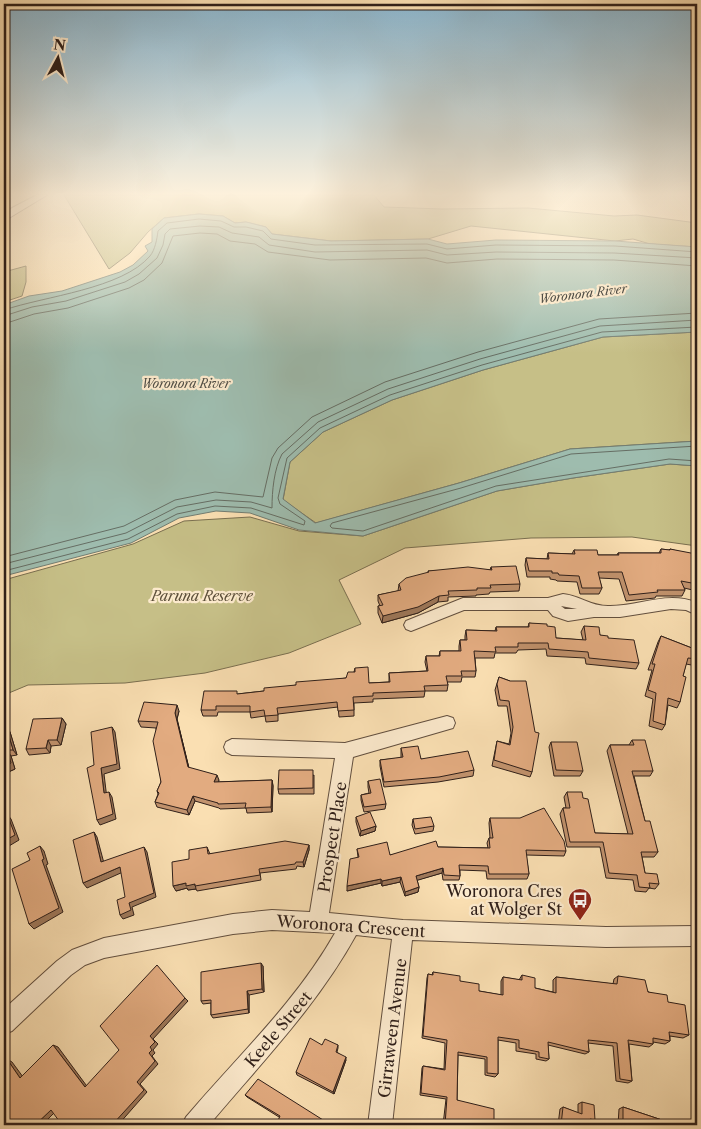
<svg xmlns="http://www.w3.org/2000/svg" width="701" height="1129" viewBox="0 0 701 1129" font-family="'Libre Caslon Text',serif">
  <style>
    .green { fill: #c6bf87; stroke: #7a6f50 }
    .water { fill: #9ebcae; stroke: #727d72 }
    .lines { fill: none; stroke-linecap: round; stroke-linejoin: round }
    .shore { stroke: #666e64; stroke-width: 1 }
    .street-casing { stroke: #624f3f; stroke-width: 2 }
    .street { fill: #fceacd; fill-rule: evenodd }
    .wall { fill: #c2936e; stroke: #2f1f19 }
    .shaded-wall { fill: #9e785a; stroke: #2f1f19 }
    .building { fill: #e2ab80; stroke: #2f1f19 }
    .labels { text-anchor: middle; stroke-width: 4.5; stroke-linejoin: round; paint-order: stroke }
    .far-water-label { font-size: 12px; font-style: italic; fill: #504e46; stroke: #fceacd }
    .park-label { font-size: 14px; font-style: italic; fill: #5c4f3a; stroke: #fceacd }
    .near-street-label { font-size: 16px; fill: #2f1f19; stroke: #fceacd }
    .near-poi-label { font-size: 16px; fill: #2f1f19; stroke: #fceacd; text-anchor: end }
  </style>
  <rect width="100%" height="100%" fill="#fadfb2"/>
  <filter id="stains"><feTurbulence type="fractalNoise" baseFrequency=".004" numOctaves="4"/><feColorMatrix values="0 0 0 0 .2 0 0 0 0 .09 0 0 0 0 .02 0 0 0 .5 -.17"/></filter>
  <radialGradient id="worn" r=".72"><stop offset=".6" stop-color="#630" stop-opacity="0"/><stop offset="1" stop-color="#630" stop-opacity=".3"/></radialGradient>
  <g class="green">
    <path d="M64 195H374L384 207 442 209 528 208 614 216 637 215 697 223V247L650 244 633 239 615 241 471 226 428 239 331 241 272 234 266 227 246 222 235 223 223 216 199 214 164 218 148 232 130 253 109 269Z"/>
    <path d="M26 266V282L22 296 4 302V272Z"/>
    <path d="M697 332V441L570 449 459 483 316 523 283 500 290 462 323 432 392 400 483 370 603 337Z"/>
    <path d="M670 464 697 466V546L632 537 531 538 405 548 339 580 361 624 289 653 205 673 125 683 28 685 4 695V580L133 544 184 521 250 517 299 531 363 536 497 491 573 478Z"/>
  </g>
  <path class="water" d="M199 214 223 216 235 223 246 222 266 227 272 234 331 241 428 239 447 244 496 240 615 241 697 247V332L603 337 483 370 392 400 323 432 290 462 283 499 315 523 459 483 570 449 697 441V466L670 464 573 478 497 491 363 536 299 530 250 513 216 511 179 518 131 543 4 576V305L29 296 62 291 120 272 133 265 148 251 145 246 152 242V229L164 218Z"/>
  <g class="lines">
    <g class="shore">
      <path d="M4 310C45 296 122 289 150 256 155 250 157 239 158 231L167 223 199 219 221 221 234 227H246L263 231 271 239 315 245 427 244 447 249 496 245 615 246 697 252"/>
      <path d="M4 316 32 307 66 301 125 282 139 274 157 258 163 245 165 234 170 229 200 226 219 227 232 233 259 237 269 245 315 252 427 250 447 255 496 252 614 253 697 258"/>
      <path d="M4 324 34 314 68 308 129 288 144 280 162 263 173 236 200 233 217 234 230 241 255 244 268 252 330 260 426 258 447 263 497 259 614 260 697 266"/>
      <path d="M697 446 571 454 461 488 332 523 330 526 332 528 363 531 496 486 669 459 697 461"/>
      <path d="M4 557 124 526 175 500 215 492 263 497 272 458 278 448 312 417 385 382 478 352 599 319 697 313"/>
      <path d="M4 564 126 533 177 507 216 500 251 502 272 508C272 491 274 469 282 454L318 422 388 389 480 359 600 326 697 320"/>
      <path d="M4 571 128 539 177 514 215 506 251 508 304 525 305 521 280 504 278 498 287 458 320 428 390 395 482 365 602 332 697 327"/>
    </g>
    <g class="street-casing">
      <g id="street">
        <path d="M37 195H47L4 221V215L12 208Z"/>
        <path d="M563 594C581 596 590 606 608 606 638 607 668 590 697 603V615L686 610 671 609 620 617H594L568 621 553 616 548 610H464L411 631 406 629 404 625 406 621 463 598H548ZM561 606 577 609H565Z"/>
        <path d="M447 716 453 718 455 723 453 728 353 757 329 913 403 920 606 927 697 926V946L606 947 412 940 392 1125H368L392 939 356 935C317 1006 261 1063 209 1125H182L186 1117C237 1057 296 1002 335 933L272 930 233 934 104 958 85 965 71 975 12 1031 4 1034V1009L57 961 72 950 104 938 233 914 272 910 310 912 335 758 232 755 226 752 224 747 226 742 232 739 345 743Z"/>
      </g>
    </g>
    <use href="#street" class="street"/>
  </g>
  <g class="wall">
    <path d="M661 549 669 550 670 549 697 557V591L684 588 685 590 682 596H656L655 598 626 601 619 579 599 578 602 588 599 594H580L577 582 557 581 556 580 550 579V577H527L525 565 526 558 547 559 548 553 572 554 574 550 598 555H617L618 553H659Z"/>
    <path d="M491 567 520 584 519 591 490 592 489 594 476 595V596L448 597V601L438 602 418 613 382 623 378 613V606H380L378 601V595L398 591 399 584 428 573V571L490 570Z"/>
    <path d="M529 623 547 626 556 638 583 640 581 632 584 626 600 635 608 638 639 663 636 669 586 664 585 658 547 656 546 649 518 650 516 653H495L494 658H475L476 671 475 677H462L461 682H447L448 685 447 691H425L424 697 373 699V702L354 703V716L339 717 338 707 278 714V721L266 722 265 716 251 718 250 712H218L217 716H203L201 710 238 694 264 691 296 685 346 678 354 672 355 668 369 683 389 682V673L427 671 425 662 426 656H439L440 651H459V646L460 640H465V636L466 630 495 631 496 627H528Z"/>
    <path d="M661 636 697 650V666L686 664 683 676 680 702 677 708 668 705 665 725 662 730 649 726 653 699 645 696 652 670H648L658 642Z"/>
    <path d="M499 677 510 681 532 772 530 777 492 766 497 741 509 744 511 733 507 706H498L495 690Z"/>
    <path d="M179 711 177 719 189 768 219 780 218 782 272 780 273 786 272 812 247 813 246 808 220 809 219 808 195 801 189 815 157 807 155 802 158 794 157 791 161 782 156 728 141 727 138 721Z"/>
    <path d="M62 718 66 724 61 745 51 746 50 753 29 755 26 749Z"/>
    <path d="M6 726 10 732 17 755 11 756 15 769 4 774Z"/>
    <path d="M632 740 653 771 650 776H634L645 821 658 852 654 857H642L645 873 659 884 655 889 649 888 646 892 635 891 633 880 606 878 600 847H567L560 814 563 808H566L564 797 567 792 583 798 595 833 628 834 607 751 610 745H629Z"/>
    <path d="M551 742 583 771 580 776H554L549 747Z"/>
    <path d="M401 748 421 759 474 770 473 776 438 782 384 787 380 766V760L401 758Z"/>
    <path d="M314 775V794H279L278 789Z"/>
    <path d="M368 781 386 804 385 809 364 812 361 800V795L369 793 368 787Z"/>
    <path d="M356 817 376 826 375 831 360 836 356 822Z"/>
    <path d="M490 818 566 851 564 856 526 855 529 874 527 879H487L486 871 460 870V876L459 880H443L442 873 417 880 419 887 418 892 405 896 400 882 382 886 381 883 347 891 358 857 357 849 390 855 438 847 488 848 487 843 489 838H490L489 823Z"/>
    <path d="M413 819 434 826 433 831 415 834 412 825Z"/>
    <path d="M309 845V850L304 867 297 866 296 869 260 873 261 880 197 891 196 889 188 890 187 888 176 891 189 859 207 847 210 854Z"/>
    <path d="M263 966 264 992 249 995V1013L213 1018 211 1015V1003L203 1004 201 1001Z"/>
    <path d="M433 972 460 981 479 991 501 995V981L503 977 519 980 522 975 535 988 553 992V980L556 977 613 984 614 979 618 976 668 1002 689 1035 683 1038 670 1036V1041L665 1044 653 1042V1044L649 1047 629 1044 632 1081 628 1083 616 1081 613 1046 588 1043 589 1052 585 1054 548 1045 549 1059 546 1061 536 1059V1054L516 1051V1043L498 1040V1074L495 1077 485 1075V1059L458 1055 457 1100 494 1125H443L446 1099 420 1095 422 1068 423 1066 444 1069 445 1043 422 1038 427 978 428 974 432 975Z"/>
    <path d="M322 1045H338V1048L337 1052 346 1060 334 1094 297 1075 296 1072Z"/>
    <path d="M245 1095 331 1125 279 1117 247 1097Z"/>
    <path d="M582 1102 595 1120 590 1121V1125H558L560 1109 563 1107 578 1113V1104Z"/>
    <path d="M623 1107 677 1125H618L619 1109Z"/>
  </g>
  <g class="shaded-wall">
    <path d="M439 596 438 602 418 613 382 623 383 616Z"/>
    <path d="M177 705 179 711 177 719 190 773 175 713Z"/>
    <path d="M62 718 66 724 61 745 57 740Z"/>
    <path d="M6 726 10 732 17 755 13 750Z"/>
    <path d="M112 727 115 732 120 769 104 774 107 799 104 793 101 768Z"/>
    <path d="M48 740 51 746 50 753 46 748Z"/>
    <path d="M7 750 11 756 15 769 4 774V767Z"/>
    <path d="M217 775 219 780 216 787 214 782Z"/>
    <path d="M272 780 273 786 272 812 271 807Z"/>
    <path d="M109 792 112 797 116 819 100 825 97 820Z"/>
    <path d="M193 796 195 801 189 815 187 810Z"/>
    <path d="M7 814 11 819 19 840 4 849V841Z"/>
    <path d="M376 826 375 831 360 836 361 831Z"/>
    <path d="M94 832 97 837 105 867 101 862Z"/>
    <path d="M309 845V850L304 867 303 862Z"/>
    <path d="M40 846 44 851 48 864 46 865 63 912 34 929 29 924 42 860Z"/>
    <path d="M144 847 147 852 156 897 132 907 134 915 123 919 120 915 129 903Z"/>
    <path d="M120 867 123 872 87 888 83 883Z"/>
    <path d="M443 868 442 873 415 881 416 876Z"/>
    <path d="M401 877 400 882 382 886V881Z"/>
    <path d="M381 879V883L347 891V886Z"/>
    <path d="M186 883 195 884 196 889 188 890 187 888 176 891 173 886Z"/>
    <path d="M419 887 418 892 405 896V892Z"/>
    <path d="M4 931 7 940 4 942Z"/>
    <path d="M261 963 263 966 264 992 262 989Z"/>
    <path d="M247 991 249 995V1013L248 1009Z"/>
    <path d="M185 998 188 1001 153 1039 158 1044 153 1050 155 1053 152 1056 158 1064 140 1084 147 1092 118 1125H112L137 1082 149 1053 150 1036Z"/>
    <path d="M53 1045 58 1047 89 1089 85 1087Z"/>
    <path d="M346 1057V1060L334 1094 333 1092Z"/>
    <path d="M7 1059 12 1062 26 1081 20 1078Z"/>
    <path d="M51 1110 56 1111 42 1125H35Z"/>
  </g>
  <g class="building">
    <path d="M661 549 670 550V549L696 554V557H697V584L681 581 685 590H657L658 592 629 595 622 572H598L602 588H582L579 576 559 575 558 573H552V571H529L526 558 549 559 548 553 575 554 574 550H597L598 555H619L618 553H661Z"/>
    <path d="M516 566 520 584 490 585 491 588H477V590L448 591 449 595 439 596 418 607 383 616 378 606 383 605 378 595 401 590 399 584 406 578 429 572 428 571 468 567 492 570 491 567Z"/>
    <path d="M529 623 547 624V626L555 627 556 638 586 640 584 626 599 627 600 635 608 636V638L634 640 639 663 589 658 588 652 549 649 548 643H518V647H495L496 652 474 651 476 671H461L462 676H446L448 685 424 686 425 691 373 693V696L353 697 354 710 338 711 337 702 277 708 278 715 265 716 264 710 250 712V706H216V710H201L204 691H237V694L264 691V688L296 685V682L346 678 348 672H355V668L368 667 369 683 390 682 389 673 428 671 426 656H440V651H461L460 640H467L466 630 497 631 496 627H529Z"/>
    <path d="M661 636 697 650V659L688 658 683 676 686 677 680 702 668 698 665 725 653 721 656 693 648 690 655 664H652Z"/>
    <path d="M499 677 510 681H526L535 732 539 733 532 772 494 760 497 741 510 745 513 727 509 701 500 700 497 684Z"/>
    <path d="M144 702 177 705 175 713 188 767 217 775 214 782 272 780 271 807 245 808 246 803 218 804V803L193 796 187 810 155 802 159 793 157 791 161 782 153 741 158 722 138 721Z"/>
    <path d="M62 718 57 740H48L46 748 26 749 33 719Z"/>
    <path d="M6 726 13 750H7L11 763 4 767V727Z"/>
    <path d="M112 727 117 764 101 768 104 793 109 792 113 814 97 820 87 768 94 765 91 732Z"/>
    <path d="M632 740H645L653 771H632L645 821H650L658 852H641L645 873 657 874 659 884 649 883 650 888 639 887 637 875 609 873 603 842H570L563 808H570L567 792H582L583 798 588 799 595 833 633 834 610 745H634Z"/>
    <path d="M551 742H577L583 771 556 770Z"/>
    <path d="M418 746 421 759 468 751 474 770 439 777 384 782 380 760 403 757 401 748Z"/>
    <path d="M279 770H313V788L278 789Z"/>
    <path d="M380 779 386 804 364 807 361 795 371 793 368 781Z"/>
    <path d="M544 808 564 841 566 851 526 850 529 874H489L488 866 459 865 460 876 444 875 443 868 416 876 419 887 405 892 401 877 382 881 381 879 347 886 350 859 359 857 357 849 387 842 390 855 436 841 438 847 490 848 489 838H493L490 818H520Z"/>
    <path d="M370 812 376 826 361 831 356 817Z"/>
    <path d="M7 814 15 835 4 841V816Z"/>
    <path d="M431 817 434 826 415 829 413 819Z"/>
    <path d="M94 832 101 862 144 847 154 893 129 903 131 910 120 915 117 900 125 897 120 867 83 883 73 840Z"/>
    <path d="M285 841 309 845 303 862H296L295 864 259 869 260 875 195 886V884L186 886V883L173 886 172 862 189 859V850L207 847 208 854Z"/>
    <path d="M40 846 44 859 42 860 59 908 29 924 12 869 30 860 27 853Z"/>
    <path d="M261 963 262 989 247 991 248 1009 211 1015V1000L201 1001V972Z"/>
    <path d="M157 965 185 998 150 1036 155 1042 150 1047 152 1050 149 1053 155 1061 137 1082 144 1090 112 1125H62L51 1110 35 1125H4V1062L7 1059 20 1078 53 1045 85 1087 119 1050 100 1026Z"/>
    <path d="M433 972 460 976V981L479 984V991L503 995V977L522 980V975L535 978V988L556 993V977L617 984 618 976 645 980 648 992 667 995 668 1002 685 1005 689 1035 669 1032 670 1041 653 1038V1044L628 1040 632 1081 620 1079 617 1043 588 1040 589 1052 548 1042 549 1059 539 1057V1052L519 1048V1040L498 1037V1074L487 1073V1057L458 1052 457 1100 494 1109V1125H445L447 1097 421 1093 423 1066 445 1070 447 1040 423 1036 428 974 433 975Z"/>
    <path d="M310 1038 322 1045 325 1039 338 1045 336 1052 346 1057 333 1092 296 1072Z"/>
    <path d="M258 1079 331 1125H276L280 1116 245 1095Z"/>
    <path d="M582 1102 594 1105 595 1120 590 1119V1125H561L563 1107 582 1114Z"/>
    <path d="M623 1107 677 1125H623Z"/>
  </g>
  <linearGradient id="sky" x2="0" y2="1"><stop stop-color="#8ab7d1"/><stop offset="0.55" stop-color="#fdf1dc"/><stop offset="1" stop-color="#fdf1dc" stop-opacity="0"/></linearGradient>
  <rect width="701" height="353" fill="url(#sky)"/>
  <defs>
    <g id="bus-pin" transform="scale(1.25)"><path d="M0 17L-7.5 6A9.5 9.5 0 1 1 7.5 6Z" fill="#8f2418" stroke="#fceacd"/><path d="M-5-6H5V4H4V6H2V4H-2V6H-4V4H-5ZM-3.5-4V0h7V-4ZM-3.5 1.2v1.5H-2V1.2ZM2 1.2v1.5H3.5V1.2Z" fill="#fff"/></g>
  </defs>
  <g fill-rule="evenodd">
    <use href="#bus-pin" x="580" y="900"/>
  </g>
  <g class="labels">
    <g class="far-water-label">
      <text transform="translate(583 294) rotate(-7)" y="4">Woronora River</text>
      <text x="186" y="388">Woronora River</text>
    </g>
    <g class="park-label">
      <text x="202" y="601">Paruna Reserve</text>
    </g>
    <g class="near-street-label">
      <text transform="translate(332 837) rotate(-81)" y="6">Prospect Place</text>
      <text transform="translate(351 926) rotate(4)" y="6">Woronora Crescent</text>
      <text transform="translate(392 1028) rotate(-83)" y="6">Girraween Avenue</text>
      <text transform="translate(278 1029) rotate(-50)" y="6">Keele Street</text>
    </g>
    <g class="near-poi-label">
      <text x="562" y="897">Woronora Cres<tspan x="562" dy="18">at Wolger St</tspan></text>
    </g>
  </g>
  <rect width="701" height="1129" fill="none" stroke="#fadfb2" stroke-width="20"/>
  <rect x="5" y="5" width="691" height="1119" fill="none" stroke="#2f1f19" stroke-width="2.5"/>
  <rect x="10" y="10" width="681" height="1109" fill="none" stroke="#2f1f19"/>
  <g transform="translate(58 58) rotate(7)" stroke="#fceacd" stroke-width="4" paint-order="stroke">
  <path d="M0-4L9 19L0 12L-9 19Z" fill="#2f1f19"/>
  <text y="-8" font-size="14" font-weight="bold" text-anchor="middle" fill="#2f1f19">N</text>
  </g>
  <rect width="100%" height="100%" filter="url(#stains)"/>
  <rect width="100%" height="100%" fill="url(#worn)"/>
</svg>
